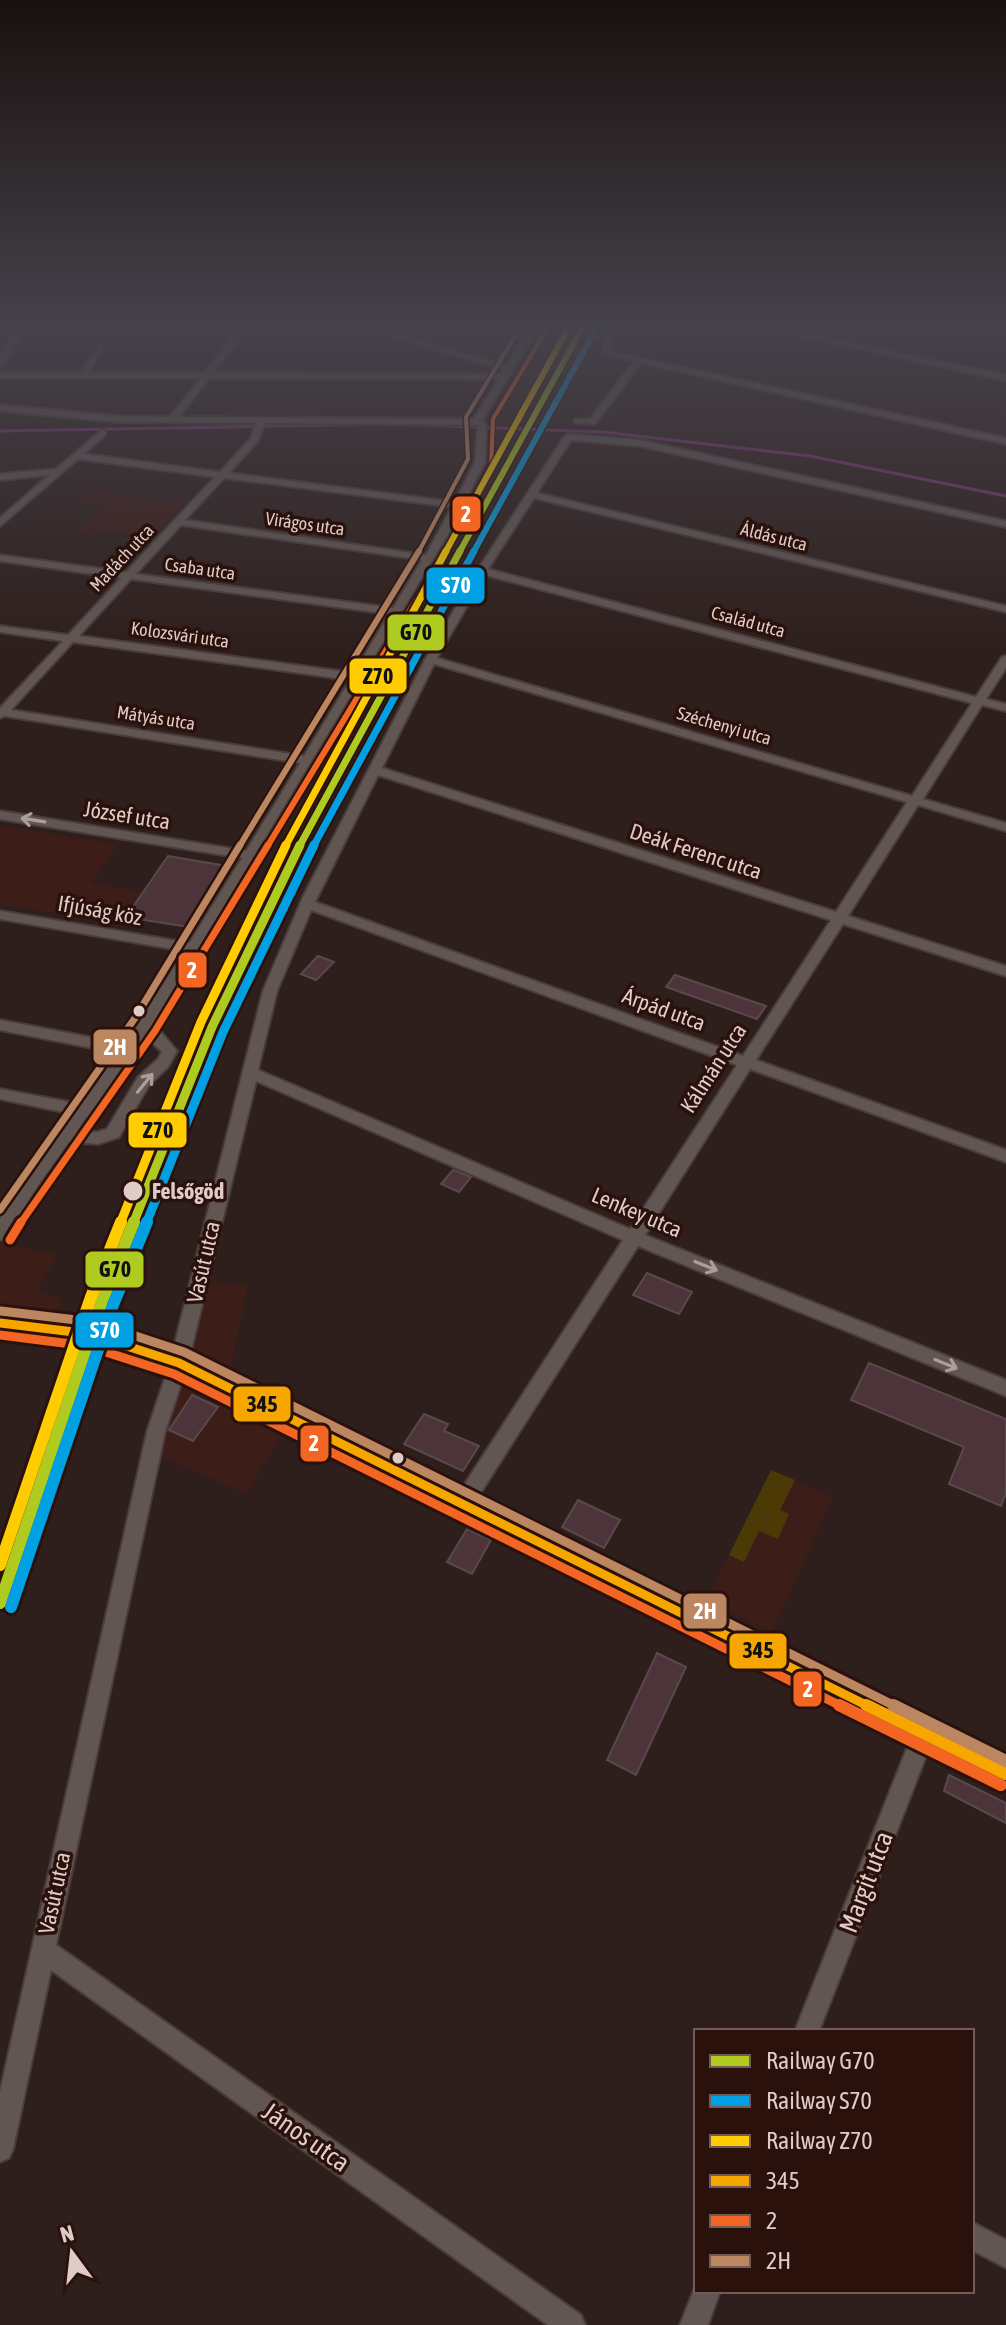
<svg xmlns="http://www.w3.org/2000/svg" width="1006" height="2325" viewBox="0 0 1006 2325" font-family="'Asap Condensed',sans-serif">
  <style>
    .built { fill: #3c1d18 }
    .green { fill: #4b3a05 }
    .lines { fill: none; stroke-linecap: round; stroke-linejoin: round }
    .stream { stroke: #76356d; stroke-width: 3 }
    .building { fill: #4c343a; stroke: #584a4a; stroke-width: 2 }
    .minor-casing { stroke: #493c3a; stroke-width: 4 }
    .tertiary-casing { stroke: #493c3a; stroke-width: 4 }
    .minor { fill: #625653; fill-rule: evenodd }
    .tertiary { fill: #625653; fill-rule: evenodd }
    .bus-1-far1-casing { stroke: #2b110c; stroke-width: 15 }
    .bus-1-casing { stroke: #2b110c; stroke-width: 18 }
    .bus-2-far4-casing { stroke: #2b110c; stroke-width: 7 }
    .bus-2-far3-casing { stroke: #2b110c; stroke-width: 10 }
    .bus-2-far2-casing { stroke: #2b110c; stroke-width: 12 }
    .bus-2-far1-casing { stroke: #2b110c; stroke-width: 15 }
    .bus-2-casing { stroke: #2b110c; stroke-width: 18 }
    .bus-3-far4-casing { stroke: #2b110c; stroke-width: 7 }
    .bus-3-far3-casing { stroke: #2b110c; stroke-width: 10 }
    .bus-3-far2-casing { stroke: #2b110c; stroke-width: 12 }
    .bus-3-far1-casing { stroke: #2b110c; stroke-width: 15 }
    .bus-3-casing { stroke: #2b110c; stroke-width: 18 }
    .bus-1-far1 { stroke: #f7a600; stroke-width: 9 }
    .bus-1 { stroke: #f7a600; stroke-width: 12 }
    .bus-2-far4 { stroke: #f26522; stroke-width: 4 }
    .bus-2-far3 { stroke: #f26522; stroke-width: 6 }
    .bus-2-far2 { stroke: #f26522; stroke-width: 7 }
    .bus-2-far1 { stroke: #f26522; stroke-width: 9 }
    .bus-2 { stroke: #f26522; stroke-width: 12 }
    .bus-3-far4 { stroke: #bb8660; stroke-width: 4 }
    .bus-3-far3 { stroke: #bb8660; stroke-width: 6 }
    .bus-3-far2 { stroke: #bb8660; stroke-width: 7 }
    .bus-3-far1 { stroke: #bb8660; stroke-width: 9 }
    .bus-3 { stroke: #bb8660; stroke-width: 12 }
    .rail-1-far3-casing { stroke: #2b110c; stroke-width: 9 }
    .rail-1-far2-casing { stroke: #2b110c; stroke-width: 11 }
    .rail-1-far1-casing { stroke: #2b110c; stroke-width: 14 }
    .rail-1-casing { stroke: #2b110c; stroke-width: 18 }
    .rail-2-far3-casing { stroke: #2b110c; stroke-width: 9 }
    .rail-2-far2-casing { stroke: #2b110c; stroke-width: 11 }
    .rail-2-far1-casing { stroke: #2b110c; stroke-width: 14 }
    .rail-2-casing { stroke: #2b110c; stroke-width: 18 }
    .rail-3-far3-casing { stroke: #2b110c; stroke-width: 9 }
    .rail-3-far2-casing { stroke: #2b110c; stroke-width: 11 }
    .rail-3-far1-casing { stroke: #2b110c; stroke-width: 14 }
    .rail-3-casing { stroke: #2b110c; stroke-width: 18 }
    .rail-1-far3 { stroke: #b0cb1f; stroke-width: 6 }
    .rail-1-far2 { stroke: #b0cb1f; stroke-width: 7 }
    .rail-1-far1 { stroke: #b0cb1f; stroke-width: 9 }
    .rail-1 { stroke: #b0cb1f; stroke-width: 12 }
    .rail-2-far3 { stroke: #00a0e3; stroke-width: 6 }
    .rail-2-far2 { stroke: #00a0e3; stroke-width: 7 }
    .rail-2-far1 { stroke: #00a0e3; stroke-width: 9 }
    .rail-2 { stroke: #00a0e3; stroke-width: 12 }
    .rail-3-far3 { stroke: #fecc00; stroke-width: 6 }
    .rail-3-far2 { stroke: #fecc00; stroke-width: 7 }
    .rail-3-far1 { stroke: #fecc00; stroke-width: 9 }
    .rail-3 { stroke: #fecc00; stroke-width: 12 }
    .oneway { stroke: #ad9d99 }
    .bus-dot { fill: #dfccc8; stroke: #2b110c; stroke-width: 3 }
    .labels { text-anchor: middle; stroke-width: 7; stroke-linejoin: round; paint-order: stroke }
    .far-street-label { font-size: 18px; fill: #dfccc8; stroke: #2b110c }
    .street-label { font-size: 22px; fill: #dfccc8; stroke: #2b110c }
    .stop-label { font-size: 22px; font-weight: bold; fill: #dfccc8; stroke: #2b110c; text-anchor: start }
    .near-street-label { font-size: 26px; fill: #dfccc8; stroke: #2b110c }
    .line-badge { stroke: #2b110c; stroke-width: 3 }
    .badge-label { font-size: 22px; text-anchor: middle; font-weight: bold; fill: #fff }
    .pale-badge-label { font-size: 22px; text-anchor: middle; font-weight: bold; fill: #111 }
  </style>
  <rect width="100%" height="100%" fill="#2e1f1c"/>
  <g class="built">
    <path d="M93 490 119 495 185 503 153 537 100 530 94 535 77 533 106 506 79 502Z"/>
    <path d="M0 826 119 844 91 883 143 892 121 924 0 904Z"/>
    <path d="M0 1243 57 1255 37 1291 64 1299 44 1336 0 1328Z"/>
    <path d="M204 1281 248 1286 224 1398 282 1435 246 1494 156 1454Z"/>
    <path d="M771 1470 833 1497 772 1632 706 1600Z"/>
  </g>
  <path class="green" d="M771 1470 795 1480 780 1510 789 1514 778 1539 759 1531 744 1562 729 1555Z"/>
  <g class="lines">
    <path class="stream" d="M0 431 393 424 603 432 810 456 1006 496"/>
  </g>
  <g class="building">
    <path d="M168 856 227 866 188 927 126 917Z"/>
    <path d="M318 956 334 962 316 980 301 974Z"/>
    <path d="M675 975 766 1006 757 1019 666 987Z"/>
    <path d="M453 1170 471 1177 459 1192 441 1184Z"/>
    <path d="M647 1273 692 1292 679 1314 633 1295Z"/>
    <path d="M869 1363 1006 1419V1493L1001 1506 949 1484 964 1447 851 1400Z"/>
    <path d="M192 1395 218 1407 193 1441 169 1430Z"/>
    <path d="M424 1414 448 1424 444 1431 479 1446 463 1471 404 1444Z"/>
    <path d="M578 1500 620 1520 604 1548 562 1527Z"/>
    <path d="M467 1529 491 1540 472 1574 447 1562Z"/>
    <path d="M657 1653 686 1667 636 1775 607 1760Z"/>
    <path d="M949 1775 1006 1803V1823L944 1791Z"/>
  </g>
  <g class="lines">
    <g class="minor-casing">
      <g id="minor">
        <path d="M19 323H27L4 364 0 366V357Z"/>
        <path d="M244 323H252L213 373 502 374 504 370 345 323H358L507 366 533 323H541L482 421 486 425 485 462 447 536 151 1027 161 1032 177 1051 168 1067 149 1085 119 1137 98 1144 69 1142 39 1184 6 1239 0 1240V1219L27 1176 73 1114 0 1099V1089L80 1104 118 1053 0 1030V1020L125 1044 184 951 0 919V911L189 943 242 858 0 819V811L246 851 300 763 5 716 0 718V708L63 641 0 632V626L68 635 121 578 0 561V555L126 572 215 477 78 459 0 526V518L49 475 0 480V474L56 469 102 430 105 431V435L84 454 220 472 251 438 256 423 118 422 0 411V405L118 416 170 417 201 378H0V372L80 373 100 344 104 346 88 373H204ZM209 378 499 379 474 419 179 417ZM265 423 475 425 478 426 475 462 455 502 229 473 258 441ZM224 478 452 507 426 555 185 520ZM181 525 422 560 393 608 136 574ZM131 579 389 614 354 673 79 636ZM73 642 350 680 304 756 11 710ZM145 1036 162 1052 158 1059 138 1077 107 1129 98 1132 77 1131 88 1116 92 1115 94 1109Z"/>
        <path d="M607 323H615L609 351 1006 438V444L641 363 595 424 575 423V419H590L634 361 602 354Z"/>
        <path d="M739 323H755L1006 375V381Z"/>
        <path d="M568 434 640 440 1006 521V527L640 446 571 440 537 493 1006 606V612L534 498 488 569 976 697 1002 657 1006 656V668L986 699 1006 704V711L982 705 923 799 1006 823V831L918 805 848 916 1006 966V976L843 924 756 1060 1006 1150V1162L750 1069 645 1235 1006 1380V1396L638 1246 469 1511 462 1514 455 1511 452 1505 455 1499 623 1240 256 1081 188 1363 165 1432 56 1945 581 2315 585 2325H548L51 1970 13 2149 9 2158 0 2162V2092L147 1432 170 1363 263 991 303 897 425 660 477 571 564 437ZM485 575 972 703 912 796 437 658ZM434 664 907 802 836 912 382 768ZM378 775 831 920 743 1056 315 902ZM311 910 737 1065 630 1229 258 1070 277 991Z"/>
        <path d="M924 1722 932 1726 935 1733 819 2031H795L913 1733 916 1726Z"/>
        <path d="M972 2222 1006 2240V2268L972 2250Z"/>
        <path d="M696 2285V2291H720L708 2325H680Z"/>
      </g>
    </g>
    <g class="tertiary-casing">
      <path id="tertiary" d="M0 1313 90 1324 188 1356 1006 1758V1789L171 1370 90 1344 0 1333Z"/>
    </g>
    <use href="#minor" class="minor"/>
    <use href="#tertiary" class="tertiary"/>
    <g class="bus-1-far1-casing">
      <path id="bus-1-far1" d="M0 1323 90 1334 179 1363 870 1707"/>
    </g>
    <g class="bus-1-casing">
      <path id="bus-1" d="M866 1705 1006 1774"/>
    </g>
    <g class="bus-2-far4-casing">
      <path id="bus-2-far4" d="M445 553 491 466 493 419 547 329"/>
    </g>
    <g class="bus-2-far3-casing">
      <path id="bus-2-far3" d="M267 847 446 551"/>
    </g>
    <g class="bus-2-far2-casing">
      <path id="bus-2-far2" d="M20 1224 155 1031 268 845"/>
    </g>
    <g class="bus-2-far1-casing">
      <g id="bus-2-far1">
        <path d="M10 1240 21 1222"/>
        <path d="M0 1335 87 1346 174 1374 843 1707"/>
      </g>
    </g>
    <g class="bus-2-casing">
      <path id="bus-2" d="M839 1705 1001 1785"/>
    </g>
    <g class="bus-3-far4-casing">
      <path id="bus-3-far4" d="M418 553 468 459 466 417 523 323"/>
    </g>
    <g class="bus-3-far3-casing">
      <path id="bus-3-far3" d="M239 847 419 551"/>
    </g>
    <g class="bus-3-far2-casing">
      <path id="bus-3-far2" d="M0 1210 135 1018 240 845"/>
    </g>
    <g class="bus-3-far1-casing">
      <path id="bus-3-far1" d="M1 1311 93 1322 184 1352 897 1707"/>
    </g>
    <g class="bus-3-casing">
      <path id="bus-3" d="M893 1705 1006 1761"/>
    </g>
    <use href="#bus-1-far1" class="bus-1-far1"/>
    <use href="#bus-1" class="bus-1"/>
    <use href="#bus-2-far4" class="bus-2-far4"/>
    <use href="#bus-2-far3" class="bus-2-far3"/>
    <use href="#bus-2-far2" class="bus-2-far2"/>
    <use href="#bus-2-far1" class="bus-2-far1"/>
    <use href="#bus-2" class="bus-2"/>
    <use href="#bus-3-far4" class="bus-3-far4"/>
    <use href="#bus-3-far3" class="bus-3-far3"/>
    <use href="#bus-3-far2" class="bus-3-far2"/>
    <use href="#bus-3-far1" class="bus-3-far1"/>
    <use href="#bus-3" class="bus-3"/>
    <g class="rail-1-far3-casing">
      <path id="rail-1-far3" d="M459 553 585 323"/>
    </g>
    <g class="rail-1-far2-casing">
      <path id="rail-1-far2" d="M299 847 460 551"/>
    </g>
    <g class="rail-1-far1-casing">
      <path id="rail-1-far1" d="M133 1224 212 1027 300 845"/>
    </g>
    <g class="rail-1-casing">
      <path id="rail-1" d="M0 1603 102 1301 134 1222"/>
    </g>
    <g class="rail-2-far3-casing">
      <path id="rail-2-far3" d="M473 553 596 329"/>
    </g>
    <g class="rail-2-far2-casing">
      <path id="rail-2-far2" d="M313 847 474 551"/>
    </g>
    <g class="rail-2-far1-casing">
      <path id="rail-2-far1" d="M146 1224 223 1032 314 845"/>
    </g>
    <g class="rail-2-casing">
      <path id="rail-2" d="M11 1607 113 1305 147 1222"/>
    </g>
    <g class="rail-3-far3-casing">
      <path id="rail-3-far3" d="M445 553 571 323"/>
    </g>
    <g class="rail-3-far2-casing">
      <path id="rail-3-far2" d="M285 847 446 551"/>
    </g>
    <g class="rail-3-far1-casing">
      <path id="rail-3-far1" d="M120 1224 201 1022 286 845"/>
    </g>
    <g class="rail-3-casing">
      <path id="rail-3" d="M0 1565 91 1297 121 1222"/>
    </g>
    <use href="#rail-1-far3" class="rail-1-far3"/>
    <use href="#rail-1-far2" class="rail-1-far2"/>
    <use href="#rail-1-far1" class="rail-1-far1"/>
    <use href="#rail-1" class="rail-1"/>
    <use href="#rail-2-far3" class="rail-2-far3"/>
    <use href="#rail-2-far2" class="rail-2-far2"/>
    <use href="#rail-2-far1" class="rail-2-far1"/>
    <use href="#rail-2" class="rail-2"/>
    <use href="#rail-3-far3" class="rail-3-far3"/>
    <use href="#rail-3-far2" class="rail-3-far2"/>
    <use href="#rail-3-far1" class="rail-3-far1"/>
    <use href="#rail-3" class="rail-3"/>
  </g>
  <defs><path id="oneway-shaft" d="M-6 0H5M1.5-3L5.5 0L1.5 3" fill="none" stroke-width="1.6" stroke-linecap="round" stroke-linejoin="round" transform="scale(2)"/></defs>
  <g class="oneway">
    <use href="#oneway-shaft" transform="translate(33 820) rotate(-171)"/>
    <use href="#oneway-shaft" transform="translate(145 1083) rotate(-51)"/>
    <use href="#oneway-shaft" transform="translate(706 1266) rotate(22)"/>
    <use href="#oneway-shaft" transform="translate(946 1364) rotate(22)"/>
  </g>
  <linearGradient id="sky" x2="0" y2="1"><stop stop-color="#19110f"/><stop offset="0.5" stop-color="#46424b"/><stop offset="1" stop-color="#46424b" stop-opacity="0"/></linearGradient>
  <rect width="1006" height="649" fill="url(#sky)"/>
  <g class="bus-dot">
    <circle cx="139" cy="1011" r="7"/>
    <circle cx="133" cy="1191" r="11"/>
    <circle cx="398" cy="1458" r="7"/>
  </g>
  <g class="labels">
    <g class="far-street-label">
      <text transform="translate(305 524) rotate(8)" y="6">Virágos utca</text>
      <text transform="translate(774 537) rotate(14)" y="6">Áldás utca</text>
      <text transform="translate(122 558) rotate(-47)" y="6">Madách utca</text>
      <text transform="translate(200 569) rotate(8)" y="6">Csaba utca</text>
      <text transform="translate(748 622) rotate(15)" y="6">Család utca</text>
      <text transform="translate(180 635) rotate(8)" y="6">Kolozsvári utca</text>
      <text transform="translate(156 718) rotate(9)" y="6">Mátyás utca</text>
      <text transform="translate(724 726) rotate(16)" y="6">Széchenyi utca</text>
    </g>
    <g class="street-label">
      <text transform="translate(127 815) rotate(9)" y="8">József utca</text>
      <text transform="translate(696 851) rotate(18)" y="8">Deák Ferenc utca</text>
      <text transform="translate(100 910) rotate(10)" y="8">Ifjúság köz</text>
      <text transform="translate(664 1009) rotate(20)" y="8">Árpád utca</text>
      <text transform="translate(713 1068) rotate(-57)" y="8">Kálmán utca</text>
      <text transform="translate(637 1212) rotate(23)" y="8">Lenkey utca</text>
      <text transform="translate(203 1262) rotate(-77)" y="8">Vasút utca</text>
      <text transform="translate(54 1893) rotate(-78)" y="8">Vasút utca</text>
    </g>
    <g class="stop-label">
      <text x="152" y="1199">Felsőgöd</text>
    </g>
    <g class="near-street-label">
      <text transform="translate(866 1882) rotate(-69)" y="9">Margit utca</text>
      <text transform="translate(306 2137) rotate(35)" y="9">János utca</text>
    </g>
  </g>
  <g class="line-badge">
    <rect x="451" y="495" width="31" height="38" rx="8" fill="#f26522"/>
    <rect x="425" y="566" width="61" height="39" rx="8" fill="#00a0e3"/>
    <rect x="386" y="613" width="60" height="39" rx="8" fill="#b0cb1f"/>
    <rect x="348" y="657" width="60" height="38" rx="8" fill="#fecc00"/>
    <rect x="177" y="951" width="31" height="38" rx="8" fill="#f26522"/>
    <rect x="92" y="1028" width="46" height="38" rx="8" fill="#bb8660"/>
    <rect x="127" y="1111" width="61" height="38" rx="8" fill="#fecc00"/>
    <rect x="84" y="1250" width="61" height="39" rx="8" fill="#b0cb1f"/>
    <rect x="74" y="1311" width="61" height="38" rx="8" fill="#00a0e3"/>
    <rect x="232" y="1385" width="60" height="38" rx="8" fill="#f7a600"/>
    <rect x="299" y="1424" width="31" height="39" rx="8" fill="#f26522"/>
    <rect x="682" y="1592" width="46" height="38" rx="8" fill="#bb8660"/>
    <rect x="728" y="1632" width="60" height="38" rx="8" fill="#f7a600"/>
    <rect x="792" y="1670" width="31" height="38" rx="8" fill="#f26522"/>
  </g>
  <g class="badge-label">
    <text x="466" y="522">2</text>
    <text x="456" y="593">S70</text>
    <text x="192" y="978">2</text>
    <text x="115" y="1055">2H</text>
    <text x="105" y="1338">S70</text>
    <text x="314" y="1451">2</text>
    <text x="705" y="1619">2H</text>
    <text x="808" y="1697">2</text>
  </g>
  <g class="pale-badge-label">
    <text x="416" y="640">G70</text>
    <text x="378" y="684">Z70</text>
    <text x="158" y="1138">Z70</text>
    <text x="115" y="1277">G70</text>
    <text x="262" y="1412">345</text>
    <text x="758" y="1658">345</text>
  </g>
  <rect x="694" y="2029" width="280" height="264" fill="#2b110c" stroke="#735c57" stroke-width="2"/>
  <rect x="710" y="2055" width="40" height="12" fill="#b0cb1f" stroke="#735c57" stroke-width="2"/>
  <text x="766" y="2069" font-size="24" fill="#dfccc8">Railway G70</text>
  <rect x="710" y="2095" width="40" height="12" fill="#00a0e3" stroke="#735c57" stroke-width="2"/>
  <text x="766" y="2109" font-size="24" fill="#dfccc8">Railway S70</text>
  <rect x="710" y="2135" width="40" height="12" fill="#fecc00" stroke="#735c57" stroke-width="2"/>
  <text x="766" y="2149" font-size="24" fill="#dfccc8">Railway Z70</text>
  <rect x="710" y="2175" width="40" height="12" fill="#f7a600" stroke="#735c57" stroke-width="2"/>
  <text x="766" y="2189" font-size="24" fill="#dfccc8">345</text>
  <rect x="710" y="2215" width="40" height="12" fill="#f26522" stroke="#735c57" stroke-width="2"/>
  <text x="766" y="2229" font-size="24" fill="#dfccc8">2</text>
  <rect x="710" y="2255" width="40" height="12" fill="#bb8660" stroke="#735c57" stroke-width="2"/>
  <text x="766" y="2269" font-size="24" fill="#dfccc8">2H</text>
  <g transform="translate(72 2253) rotate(345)" stroke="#2b110c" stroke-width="6" paint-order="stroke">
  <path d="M0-6L14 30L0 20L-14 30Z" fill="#dfccc8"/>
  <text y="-12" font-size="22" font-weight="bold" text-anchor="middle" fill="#dfccc8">N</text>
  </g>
</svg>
